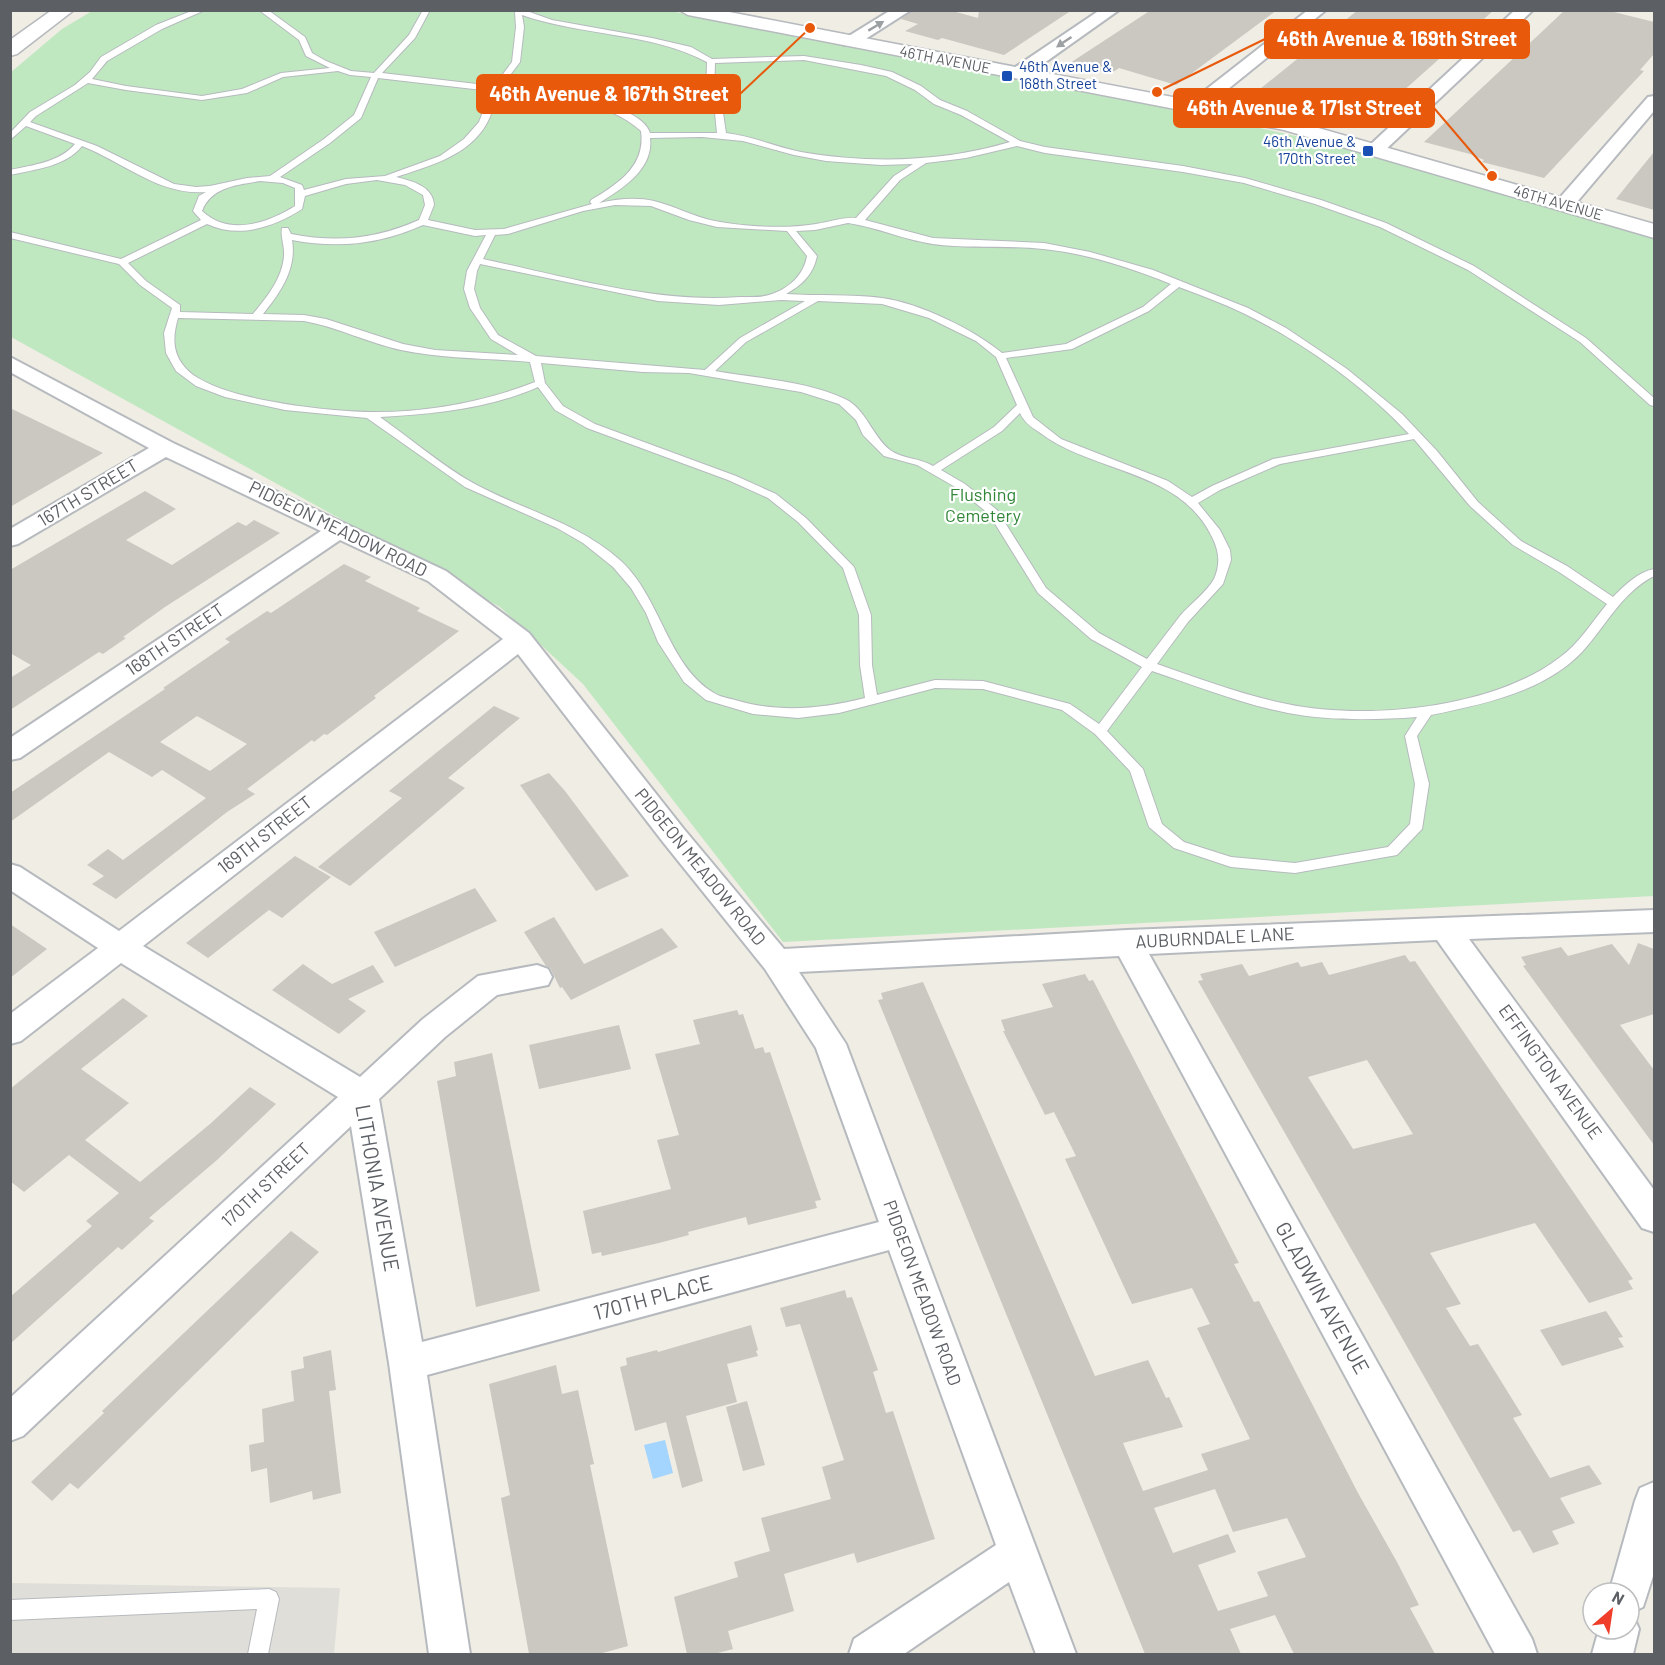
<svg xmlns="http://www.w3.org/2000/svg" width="1665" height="1665" viewBox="0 0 1665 1665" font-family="Barlow,sans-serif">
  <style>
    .industrial { fill: #e0ded8 }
    .green { fill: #bfe8c0 }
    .water { fill: #a4d5ff }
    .building { fill: #cac8c1; fill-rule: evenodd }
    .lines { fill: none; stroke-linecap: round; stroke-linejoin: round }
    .service-casing { stroke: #b6babe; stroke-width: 2 }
    .minor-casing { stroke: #b6babe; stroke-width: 4 }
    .tertiary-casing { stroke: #b6babe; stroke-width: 3 }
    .service { fill: #fff; fill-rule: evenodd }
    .minor { fill: #fff; fill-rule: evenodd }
    .tertiary { fill: #fff; fill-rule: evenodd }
    .oneway { fill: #9da0a3 }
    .transit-dot { fill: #1a4fb4; stroke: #fff; stroke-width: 2 }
    .labels { text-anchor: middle; stroke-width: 4.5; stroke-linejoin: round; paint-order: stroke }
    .far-street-label { font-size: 15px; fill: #5c6065; stroke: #fff }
    .far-transit-label { font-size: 15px; fill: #164399; stroke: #fff; text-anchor: start }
    .street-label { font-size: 18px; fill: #5c6065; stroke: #fff }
    .park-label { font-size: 18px; fill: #318638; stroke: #fff }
    .near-street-label { font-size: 21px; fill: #5c6065; stroke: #fff }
    .leader { fill: none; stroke: #e8590c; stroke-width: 2 }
    .callout-dot { fill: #e8590c; stroke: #fff; stroke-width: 2 }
    .callout { fill: #e8590c; stroke: #e8590c; stroke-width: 2 }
    .callout-label { font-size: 20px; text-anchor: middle; font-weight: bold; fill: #fff }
  </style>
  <rect width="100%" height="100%" fill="#efede4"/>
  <path class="industrial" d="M11 1583 340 1588 334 1654H11Z"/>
  <path class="green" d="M92 11H670L1185 111 1375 154 1654 238V896L783 942 583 684 500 607 11 337 10 73 62 29Z"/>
  <path class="water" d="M665 1440 673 1473 653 1479 644 1445Z"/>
  <g class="building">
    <path d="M913 10H949L978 18 979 10H1072L1004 55 942 38 938 40 905 31 918 24 901 19Z"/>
    <path d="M1151 10H1277L1176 85 1119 68 1110 74 1070 63Z"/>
    <path d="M1358 10H1494L1364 126 1250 97Z"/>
    <path d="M1565 10H1606L1654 22V54L1640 70 1644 71 1544 178 1482 162 1484 160 1470 154 1424 142Z"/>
    <path d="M1654 152V210L1616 199 1628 184Z"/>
    <path d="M10 408 103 453 10 507Z"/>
    <path d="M145 491 176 509 126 540 172 565 238 522 246 526 254 520 280 533 165 607 123 637 126 638 103 654 99 652 10 710V678L31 665 10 653V570Z"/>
    <path d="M344 564 371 577 365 581 420 608 417 611 459 631 374 696 376 698 343 723 327 735 324 734 314 742 312 740 247 789 255 794 227 812 116 899 92 884 104 876 87 865 108 849 123 860 206 798 162 770 152 777 109 752 10 822V793L165 689 163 688 230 642 225 639 267 611 271 613ZM197 716 247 744 210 771 160 742Z"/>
    <path d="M494 706 520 718 448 778 465 788 350 886 318 867 402 798 389 791Z"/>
    <path d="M549 773 565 791 629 876 596 891 520 785Z"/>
    <path d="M295 856 331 877 282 918 269 910 208 958 186 943Z"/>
    <path d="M475 888 497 921 395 967 374 932Z"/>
    <path d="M554 917 584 964 662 928 678 947 571 1000 562 987 560 988 550 968 546 966 524 932Z"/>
    <path d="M10 924 47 949 10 978Z"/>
    <path d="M1638 943 1654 949V1014L1620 1025 1654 1070V1145L1523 966 1526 965 1521 957 1561 947 1568 956 1612 944 1629 965Z"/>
    <path d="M1405 955 1410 962 1415 961 1633 1279 1628 1281 1633 1289 1589 1303 1535 1223 1430 1253 1461 1304 1446 1308 1470 1346 1478 1344 1522 1415 1513 1418 1550 1478 1589 1465 1602 1484 1560 1498 1575 1523 1552 1531 1559 1544 1533 1553 1520 1530 1513 1532 1198 981 1203 980 1200 974 1242 964 1249 976 1298 962 1301 967 1322 962 1329 975ZM1367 1060 1413 1134 1353 1149 1308 1077Z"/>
    <path d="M303 964 332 984 373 965 384 982 348 999 366 1011 339 1034 272 990Z"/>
    <path d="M1085 974 1089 981 1093 980 1214 1214 1239 1263 1234 1264 1254 1302 1259 1301 1358 1493 1397 1562 1419 1605 1410 1608 1435 1654H1294L1275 1615 1230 1629 1241 1654H1145L878 1000 883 999 881 993 923 982 1095 1376 1148 1360 1166 1398 1169 1397 1183 1427 1123 1443 1143 1491 1208 1470 1201 1454 1250 1439 1197 1328 1210 1324 1192 1288 1132 1304 1065 1159 1076 1156 1054 1112 1045 1115 1003 1031H1005L1001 1020 1053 1007 1042 984ZM1215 1489 1233 1532 1287 1518 1306 1557 1257 1572 1268 1596 1218 1611 1198 1565 1236 1552 1228 1534 1173 1553 1154 1508Z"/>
    <path d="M123 998 148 1016 81 1069 129 1103 85 1140 140 1182 210 1124 250 1087 276 1104 217 1160 149 1218 154 1221 122 1250 118 1247 10 1344V1297L92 1226 86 1221 119 1193 69 1155 24 1192 10 1181V1089Z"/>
    <path d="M737 1010 739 1015 743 1014 755 1049 763 1047 765 1053 770 1052 821 1200 815 1201 817 1208 748 1225 746 1217 688 1232 689 1235 659 1243 602 1256 601 1252 592 1254 583 1211 671 1189 657 1140 679 1135 655 1054 700 1044 693 1020Z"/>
    <path d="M619 1025 631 1069 539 1089 529 1045Z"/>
    <path d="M492 1053 540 1291 476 1307 437 1081 456 1076 454 1062Z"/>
    <path d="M291 1231 319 1252 78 1489 70 1483 52 1501 31 1482 104 1413 102 1411Z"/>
    <path d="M845 1290 847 1298 852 1297 878 1370 873 1372 886 1413 893 1411 935 1539 857 1563 854 1553 784 1574 794 1611 728 1631 733 1649 714 1654H687L674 1597 738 1577 734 1562 770 1551 761 1518 831 1499 822 1467 844 1460 800 1324 786 1327 780 1308Z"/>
    <path d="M1606 1311 1623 1337 1618 1338 1624 1347 1562 1366 1540 1330Z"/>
    <path d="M751 1325 758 1350 756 1351 758 1356 727 1364 737 1402 686 1416 703 1481 682 1488 666 1422 635 1431 620 1367 627 1365 626 1358 657 1350 658 1352Z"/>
    <path d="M331 1350 336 1390 329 1391 341 1493 313 1500 312 1491 270 1503 267 1468 251 1472 249 1445 264 1442 262 1409 294 1401 291 1371 304 1368 303 1357Z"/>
    <path d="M556 1365 562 1394 578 1390 594 1464 590 1465 628 1646 599 1654H529L501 1498 510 1495 489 1384Z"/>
    <path d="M747 1401 765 1465 743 1471 726 1407Z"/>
  </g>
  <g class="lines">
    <g class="service-casing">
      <g id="service">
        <path d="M194 10H205L162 29 107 61 92 79 126 86 202 96 242 89 281 73 330 68 306 56 299 40 259 10H268L305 37 312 53 326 61 351 71 374 73 409 35 423 10H430L415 38 382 73 494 86 512 62 516 27 515 12 512 10H524L552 20 652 38 691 47 712 59 804 56 861 65 892 72 921 86 940 100 967 111 1020 141 1045 147 1183 166 1245 178 1321 200 1386 223 1474 266 1586 338 1654 398V406L1650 405 1580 342 1468 270 1380 227 1315 204 1244 183 1183 172 1045 153 1017 146 966 158 926 163 900 180 865 220 933 238 1044 243 1090 252 1153 270 1248 308 1286 328 1347 369 1402 414 1437 451 1478 502 1521 541 1567 566 1613 597C1625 585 1638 572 1654 569V576C1621 593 1606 626 1582 652 1544 692 1483 704 1431 715L1417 736 1429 784 1422 829 1397 855 1295 873 1231 867 1174 848 1149 827 1130 771 1095 734 1062 710 983 689 935 688 839 713 798 718 753 714 706 700 684 682 658 642 646 613 631 588 613 567 583 543 557 528 465 487 367 418 285 410 225 397 196 386 176 371 166 353 164 333 172 308 140 285 119 264 10 238V232L121 259 201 220 193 211 199 196 206 192C160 196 123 162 82 146 65 167 36 169 10 175V170C33 165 60 162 75 144L26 126 10 140V133L30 112 75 85 90 72 101 57 156 25ZM522 15C582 36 650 32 707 62L706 96 715 113 717 133H650C640 99 533 92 501 87L520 62 524 27ZM804 60 886 76 915 90 934 104 961 115 1010 142C943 162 870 164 801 152 776 147 752 136 726 133L723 113 714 96 715 63ZM338 71 350 75 371 77 354 115 324 139 270 176 247 178 210 186 196 187 174 184 97 146 30 122 36 116 88 83 126 90 202 100 247 93 283 77ZM378 78 491 91 479 122 464 139 440 156 385 176 346 179 304 190 302 185 280 177 330 143 361 118ZM499 92C547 99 604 97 641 131 646 166 618 184 591 200L590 202 592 204 504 229 475 230 428 220 434 205C433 186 412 181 396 177 429 166 469 156 487 123 492 114 495 102 499 92ZM702 137 743 141 794 155 826 161 881 165 913 164 894 176 856 218C842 217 830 222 816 224 786 229 745 227 715 221 694 217 675 206 654 201 637 197 616 199 599 203 622 189 654 169 650 138ZM377 180 405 185 423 195 425 205 419 220C376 239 337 243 291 234L288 228H282C280 236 285 247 284 256 282 279 267 297 253 314L180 312V305L146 281 128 263 207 224C239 239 274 227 302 209L305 196 346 184ZM260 181 283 183 295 188V206C266 224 229 236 202 211 211 187 236 185 260 181ZM615 205 651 206 689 220 717 227 787 231 807 256C804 275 789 288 772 294 762 298 750 297 740 297 658 304 563 276 483 259L495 235 508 234 583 211ZM848 223C877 227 904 240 933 244 969 249 1006 245 1043 249 1086 253 1131 268 1171 284L1143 307 1066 344 1002 353C973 329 919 303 882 298 851 294 817 296 786 294 802 285 813 275 817 256L796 231 815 230ZM423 225 475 236 486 235 467 271 464 289 470 308 491 339 518 355 435 350 403 344 326 319 304 315 263 314C280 293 297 269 292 240 339 249 380 244 423 225ZM480 264 658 301 719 305 781 300 805 301 740 338 705 370 536 356 498 335 480 308 474 289 477 271ZM1179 287C1200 295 1222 303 1243 313 1303 342 1363 385 1409 434L1273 459 1212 486 1192 497 1168 481 1061 439 1033 417 1006 358 1072 349 1149 311ZM818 301 882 304 929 318 976 341 996 357 1017 405 994 427 933 466C921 458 902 459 890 450 872 436 866 409 845 399 808 381 755 378 715 371L746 342ZM178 318 304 321C338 327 368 343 401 350 444 359 487 358 530 362L535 382C485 402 423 413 370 412 328 411 208 400 183 365 172 351 173 335 178 318ZM541 363 643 372 689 373 801 392 839 404 856 420 863 435 884 456 917 465 957 488 989 514 1038 593 1091 639 1142 667 1099 724 1070 704 983 681 935 680 877 695 872 665 871 615 854 567 806 518 776 494 736 476 595 424 563 406 545 383ZM538 387 555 410 587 428 728 480 768 498 798 522 843 568 859 615 860 665 865 698C821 709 778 713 735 700 728 698 720 697 714 693 668 666 661 598 621 561 578 522 522 510 473 483 441 465 411 439 380 417 434 414 488 409 538 387ZM1020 413C1024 422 1031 427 1039 432 1092 473 1178 469 1211 535 1219 550 1221 563 1214 579 1207 592 1190 604 1180 616 1169 630 1158 645 1147 659L1099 633 1046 588 997 510 965 484 941 470 1002 431ZM1414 439 1470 506 1513 545 1559 572 1607 604C1592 622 1579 644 1559 658 1494 708 1366 721 1287 704 1243 695 1200 679 1157 664L1188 622 1223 584 1231 560 1230 550 1220 530 1198 503 1220 490 1280 464ZM1152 671C1196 686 1242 704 1288 713 1330 721 1375 720 1417 717L1405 736 1415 784 1410 824 1388 847 1295 863 1231 857 1184 842 1162 824 1143 769 1107 731Z"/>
        <path d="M269 1589 276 1592 279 1599 268 1654H248L257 1609 10 1620V1600Z"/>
      </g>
    </g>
    <g class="minor-casing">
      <g id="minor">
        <path d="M891 10H911L856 45H844L842 42 844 39Z"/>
        <path d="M1100 10H1119L1023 78H1011L1009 74 1011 70Z"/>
        <path d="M1308 10H1326L1202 110H1190L1187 106 1190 102Z"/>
        <path d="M1515 10H1533L1382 153H1370L1367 149 1370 145Z"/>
        <path d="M1654 96V111L1571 209H1557L1555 205 1557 201 1648 97Z"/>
        <path d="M10 357 173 443 446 571 529 633 683 828 784 949 1127 930 1654 910V932L1469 939 1654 1190V1232L1642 1228 1437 940 1149 954 1532 1639 1537 1654H1495L1119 956 799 972 846 1044 1076 1654H1036L1009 1582 904 1654H849L854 1639 996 1545 889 1250 427 1375 470 1654H429L389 1363 351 1126 23 1436 10 1441V1398L338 1097 121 963 21 1041 10 1044V1014L98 948 10 890V864L20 867 119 931 503 639 428 581 340 540 20 758 10 760V738L321 531 166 457 18 544 10 546V529L149 448 10 372ZM518 654 663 842 765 969 816 1048 879 1222 422 1342 379 1099 445 1037 497 995 548 985 552 977 548 969 537 965 478 976 423 1019 360 1077 143 946Z"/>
        <path d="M1654 1482V1573L1643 1607 1630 1613 1633 1615 1639 1629 1633 1654H1592L1599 1629H1629V1593H1609L1635 1501 1640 1488Z"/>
      </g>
    </g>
    <g class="tertiary-casing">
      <g id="tertiary">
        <path d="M52 10H74L17 54 10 56V40Z"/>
        <path d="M679 10H719L1287 119 1654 224V238L1284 130 688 15Z"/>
      </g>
    </g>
    <use href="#service" class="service"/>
    <use href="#minor" class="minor"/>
    <use href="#tertiary" class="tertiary"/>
  </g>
  <defs><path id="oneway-solid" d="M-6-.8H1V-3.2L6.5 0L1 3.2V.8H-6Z" transform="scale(1.5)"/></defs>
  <g class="oneway">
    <use href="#oneway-solid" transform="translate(876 26) rotate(-31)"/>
    <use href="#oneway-solid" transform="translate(1064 42) rotate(146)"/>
  </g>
  <g class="transit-dot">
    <rect x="1001" y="70" width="12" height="12" rx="3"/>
    <rect x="1362" y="145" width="12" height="12" rx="3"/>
  </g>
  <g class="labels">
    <g class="far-street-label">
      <text transform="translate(945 60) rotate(11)" y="5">46TH AVENUE</text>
      <text transform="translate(1558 203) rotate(16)" y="5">46TH AVENUE</text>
    </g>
    <g class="far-transit-label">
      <text x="1019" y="72">46th Avenue &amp;<tspan x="1019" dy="17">168th Street</tspan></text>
      <text x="1356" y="147" text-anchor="end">46th Avenue &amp;<tspan x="1356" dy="17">170th Street</tspan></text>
    </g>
    <g class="street-label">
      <text transform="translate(88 493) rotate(-31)" y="6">167TH STREET</text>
      <text transform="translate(338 529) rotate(26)" y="6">PIDGEON MEADOW ROAD</text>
      <text transform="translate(175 640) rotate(-34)" y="6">168TH STREET</text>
      <text transform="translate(265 835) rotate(-38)" y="6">169TH STREET</text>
      <text transform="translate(700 867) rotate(51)" y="6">PIDGEON MEADOW ROAD</text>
      <text transform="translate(1215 938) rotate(-3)" y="6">AUBURNDALE LANE</text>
      <text transform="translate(1550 1072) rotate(54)" y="6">EFFINGTON AVENUE</text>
      <text transform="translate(266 1185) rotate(-43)" y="6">170TH STREET</text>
      <text transform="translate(922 1293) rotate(70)" y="6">PIDGEON MEADOW ROAD</text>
    </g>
    <g class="park-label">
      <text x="983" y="501">Flushing<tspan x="983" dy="21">Cemetery</tspan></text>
    </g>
    <g class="near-street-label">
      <text transform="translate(377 1188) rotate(80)" y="7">LITHONIA AVENUE</text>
      <text transform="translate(653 1298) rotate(-15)" y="7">170TH PLACE</text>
      <text transform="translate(1322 1298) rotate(61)" y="7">GLADWIN AVENUE</text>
    </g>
  </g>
  <path class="leader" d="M1157 92L1265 39M810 28L740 94M1492 176L1434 108"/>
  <g class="callout-dot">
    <circle cx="1157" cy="92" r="6"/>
    <circle cx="810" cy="28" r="6"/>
    <circle cx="1492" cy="176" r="6"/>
  </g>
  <g class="callout">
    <rect x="1265" y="20" width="264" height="38" rx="6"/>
    <rect x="477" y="75" width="263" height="38" rx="6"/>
    <rect x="1174" y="89" width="260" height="38" rx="6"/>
  </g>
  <g class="callout-label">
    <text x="1397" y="46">46th Avenue &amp; 169th Street</text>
    <text x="609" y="101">46th Avenue &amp; 167th Street</text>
    <text x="1304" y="115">46th Avenue &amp; 171st Street</text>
  </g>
  <rect width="1665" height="1665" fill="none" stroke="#5c6065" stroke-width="24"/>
  <g transform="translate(1611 1611) rotate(29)"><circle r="28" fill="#ffffff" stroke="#bebfc1" stroke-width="1.5"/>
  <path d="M0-4.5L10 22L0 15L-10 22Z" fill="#f03d29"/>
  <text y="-9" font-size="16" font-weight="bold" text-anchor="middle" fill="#5c6065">N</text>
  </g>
</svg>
